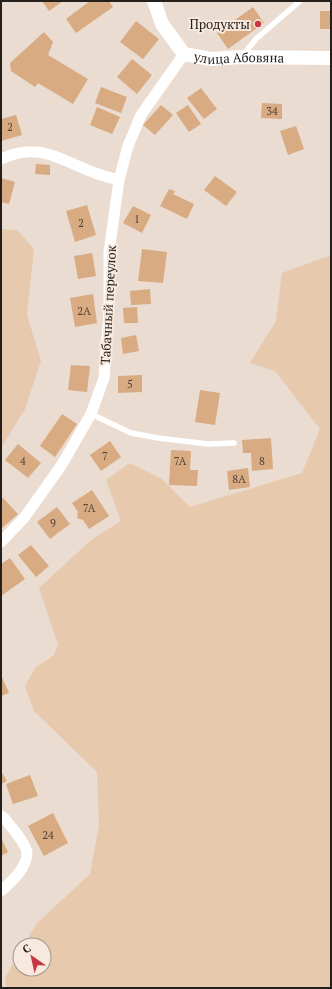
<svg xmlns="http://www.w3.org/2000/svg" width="332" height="989" viewBox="0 0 332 989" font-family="'PT Serif',serif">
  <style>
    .green { fill: #e7c9ae }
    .building { fill: #d8ab82 }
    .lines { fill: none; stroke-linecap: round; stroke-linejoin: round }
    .service { stroke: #fff; stroke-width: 5.5 }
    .minor { stroke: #fff; stroke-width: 11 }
    .tertiary { stroke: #fff; stroke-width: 14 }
    .poi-dot { fill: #c73744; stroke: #f7e9dd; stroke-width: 1.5 }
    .labels { text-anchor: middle; stroke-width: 4; stroke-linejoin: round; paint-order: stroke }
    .number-label { font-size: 11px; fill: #514235 }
    .poi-label { font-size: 13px; fill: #241f1b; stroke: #f7e9dd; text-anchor: end }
    .street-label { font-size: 13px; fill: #241f1b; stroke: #f7e9dd }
  </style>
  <rect width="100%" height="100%" fill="#eadcd0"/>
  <g class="green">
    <path d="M1 229 17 230 34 249 27 315 41 361 25 409 1 448Z"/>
    <path d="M331 255V988H6L5 978 20 952V969H44V945H24L37 923 90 874 99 826 97 772 34 711 25 686 35 668 54 655 58 645 39 588 91 540 121 521 106 480 130 463 162 479 190 507 302 473 320 429 275 371 250 363 276 321 282 273Z"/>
  </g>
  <g class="building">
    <path d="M42 1H63L49 11Z"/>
    <path d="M90 1H109L113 7 76 33 66 19Z"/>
    <path d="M253 7 264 23 228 49 217 33Z"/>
    <rect x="320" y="11" width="11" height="18"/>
    <path d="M136 21 159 39 143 59 120 42Z"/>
    <path d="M44 32 53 42 48 55 88 79 73 104 38 83 35 87 11 71 10 63Z"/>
    <path d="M132 59 152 75 137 94 117 77Z"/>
    <path d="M101 87 127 97 121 113 95 103Z"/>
    <path d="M201 88 217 109 204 119 187 98Z"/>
    <path d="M262 103 282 104V119L261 118Z"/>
    <path d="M161 105 173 115 155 135 143 125Z"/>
    <path d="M188 105 201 124 189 132 176 113Z"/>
    <path d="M97 107 120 117 112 134 90 125Z"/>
    <path d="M16 115 22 135 1 141V119Z"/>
    <path d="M296 126 304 149 288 155 280 131Z"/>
    <path d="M36 164 50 165V175L35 174Z"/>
    <path d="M215 176 237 192 226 206 204 190Z"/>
    <path d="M1 178 15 182 9 204 1 202Z"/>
    <path d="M169 189 175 191 173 194 194 204 187 219 160 206Z"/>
    <path d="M87 205 96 235 75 242 66 211Z"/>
    <path d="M133 206 151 215 142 233 123 223Z"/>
    <path d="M142 249 167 252 163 283 138 281Z"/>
    <path d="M92 253 96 276 78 279 74 256Z"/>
    <path d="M150 289 151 304 131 305 130 291Z"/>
    <path d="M93 294 97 323 75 327 70 298Z"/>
    <path d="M137 307 138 323H124L123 308Z"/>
    <path d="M136 335 139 351 123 354 121 338Z"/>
    <path d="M71 365 90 366 87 392 68 390Z"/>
    <path d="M142 375V392L118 393V376Z"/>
    <path d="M200 390 220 393 215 425 195 422Z"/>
    <path d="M62 414 77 424 55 457 40 446Z"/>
    <path d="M271 438 273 469 252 471 251 453H243L242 440Z"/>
    <path d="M110 441 121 457 101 471 90 455Z"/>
    <path d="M18 444 41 463 28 478 5 460Z"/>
    <path d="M171 450 191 451 190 470H198L197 486 169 485Z"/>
    <path d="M248 468 250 487 229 490 227 471Z"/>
    <path d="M92 490 109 516 89 529 83 520 77 518 78 512 72 503Z"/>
    <path d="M3 498 18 514 1 529V500Z"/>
    <path d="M57 507 70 524 50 539 37 522Z"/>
    <path d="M31 545 49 566 36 577 18 555Z"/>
    <path d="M10 558 25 579 1 596V564Z"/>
    <path d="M1 675 9 693 1 696Z"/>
    <path d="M1 771 7 781 1 784Z"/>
    <path d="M30 775 38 796 13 804 6 784Z"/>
    <path d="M53 813 68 843 44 856 28 826Z"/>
    <path d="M1 838 8 852 1 856Z"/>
  </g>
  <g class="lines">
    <g class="service">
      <path d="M242 56 256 39 300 1"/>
      <path d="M91 414 131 433 158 438 208 444 234 443"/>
    </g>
    <g class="minor">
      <path d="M1 159C39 141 60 160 95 173 103 176 111 178 119 180"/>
      <path d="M1 542 24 518 61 466 91 414 104 378 109 310V252L119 180 128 146 141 115 184 54"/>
      <path d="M1 816 5 819C11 827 26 843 27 853 27 868 11 882 1 891"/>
    </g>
    <path class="tertiary" id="s1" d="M154 1 162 24 184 54 211 59 241 57 331 58"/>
  </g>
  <circle class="poi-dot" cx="258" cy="24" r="4"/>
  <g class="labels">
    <g class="number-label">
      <text x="272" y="115">34</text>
      <text x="10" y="131">2</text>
      <text x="137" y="223">1</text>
      <text x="81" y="227">2</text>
      <text x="84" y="315">2А</text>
      <text x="130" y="388">5</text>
      <text x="105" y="460">7</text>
      <text x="23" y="465">4</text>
      <text x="180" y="465">7А</text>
      <text x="262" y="465">8</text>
      <text x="239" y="483">8А</text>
      <text x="89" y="512">7А</text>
      <text x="53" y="527">9</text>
      <text x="48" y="839">24</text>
    </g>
    <g class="poi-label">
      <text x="250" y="29">Продукты</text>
    </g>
    <g class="street-label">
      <text dy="5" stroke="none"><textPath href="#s1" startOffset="117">улица Абовяна</textPath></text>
      <text transform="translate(108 305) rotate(-87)" y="5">Табачный переулок</text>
    </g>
  </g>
  <rect width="332" height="989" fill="none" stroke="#241f1b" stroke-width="4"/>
  <g transform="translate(32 957) rotate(326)"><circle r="19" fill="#f7e9dd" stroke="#a3988f"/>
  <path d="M0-3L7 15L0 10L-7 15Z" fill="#c73744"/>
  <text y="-6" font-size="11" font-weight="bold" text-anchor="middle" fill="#241f1b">С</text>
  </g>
</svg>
